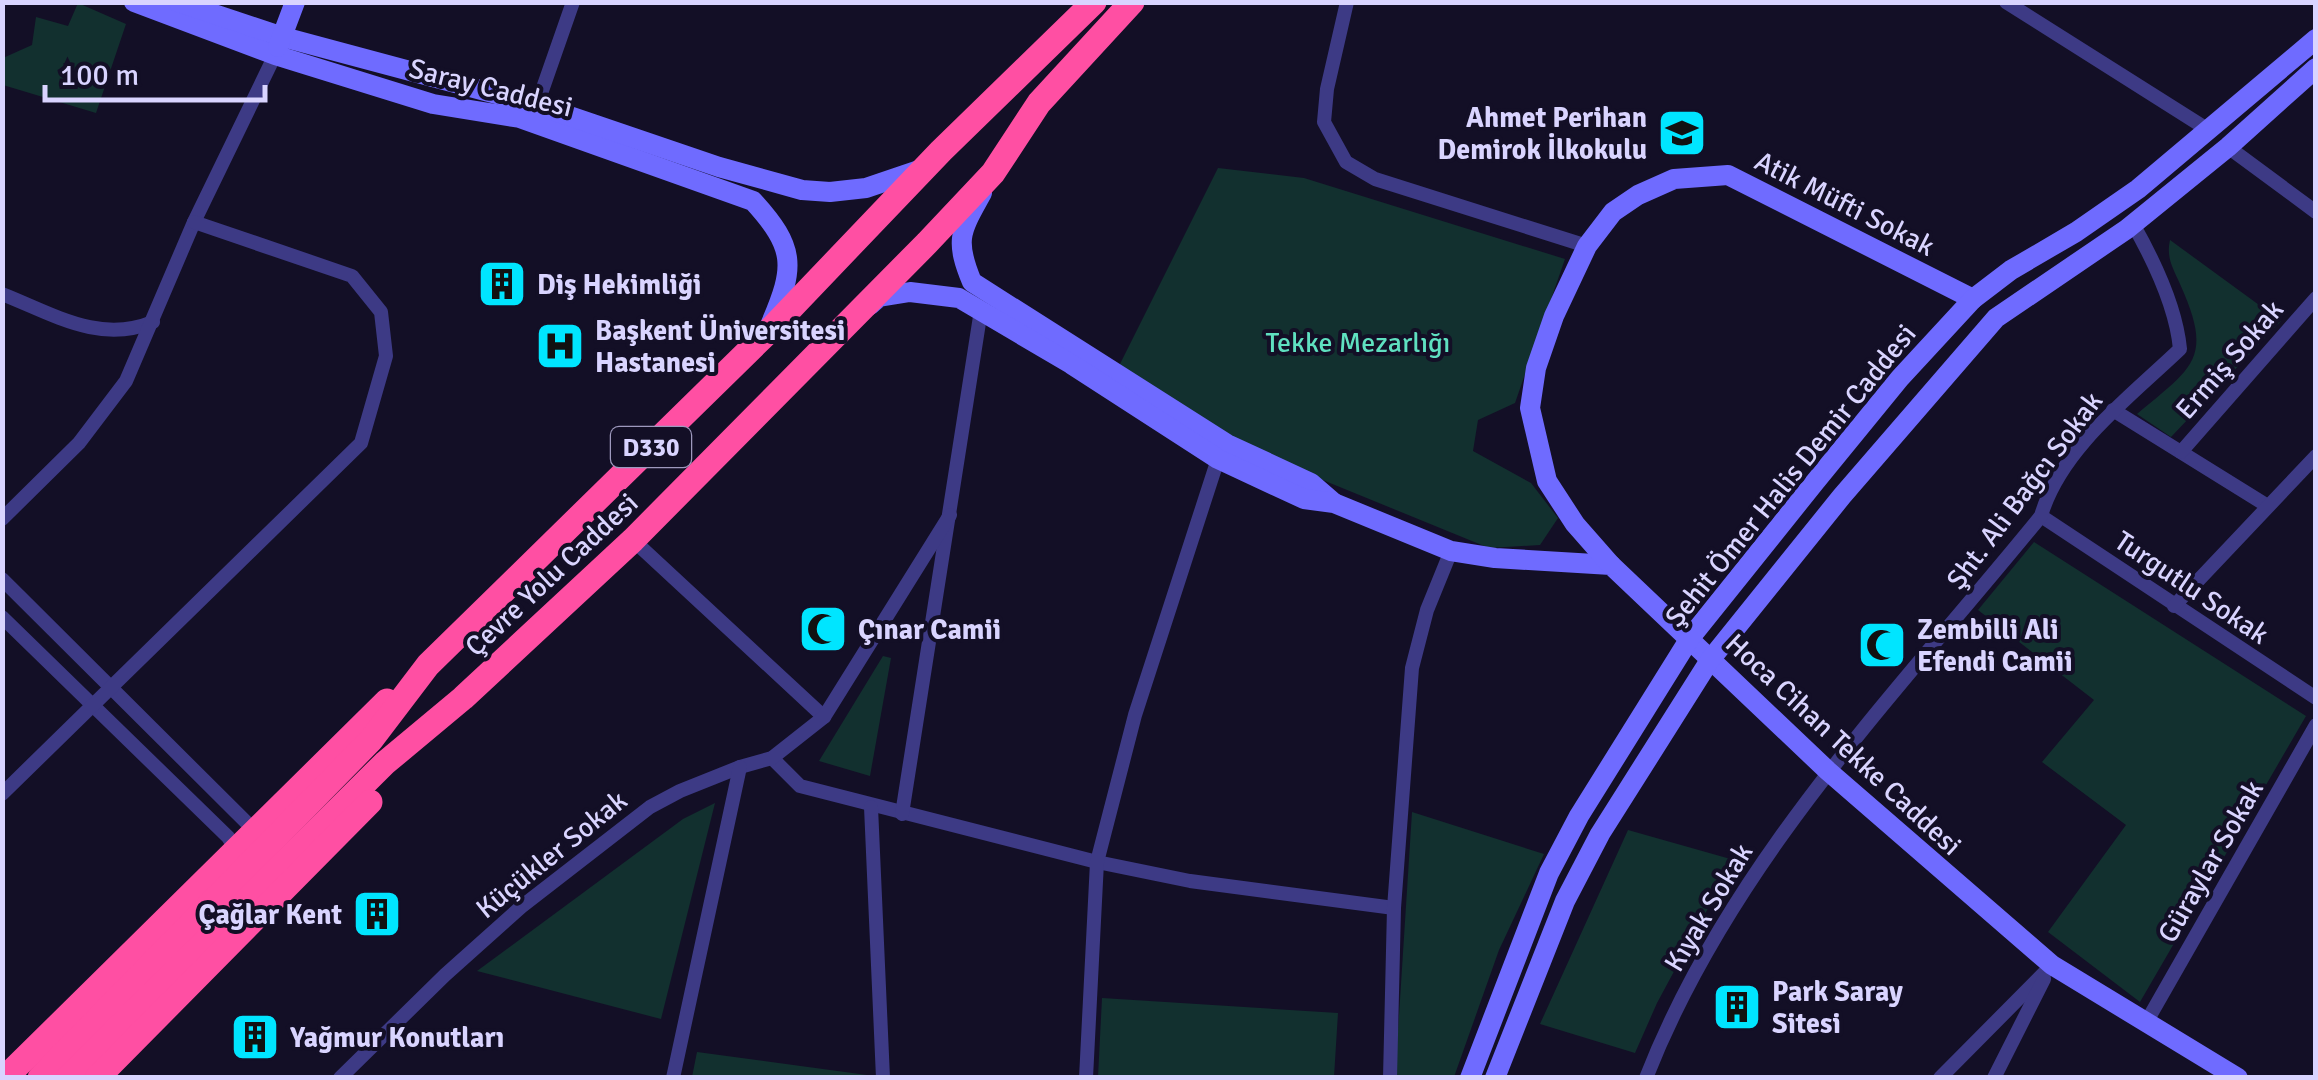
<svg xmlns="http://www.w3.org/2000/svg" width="2318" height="1080" viewBox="0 0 2318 1080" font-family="Signika,sans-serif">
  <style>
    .green { fill: #12302f }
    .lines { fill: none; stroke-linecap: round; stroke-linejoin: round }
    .street { stroke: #3d3a85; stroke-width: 14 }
    .secondary { stroke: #6f6bff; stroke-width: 20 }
    .highway { stroke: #ff4fa3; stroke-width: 25 }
    .labels { text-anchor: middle; stroke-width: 8; stroke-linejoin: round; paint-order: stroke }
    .shield { fill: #130f26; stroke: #9e99be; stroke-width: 2.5 }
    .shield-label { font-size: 25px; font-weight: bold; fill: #d9d4ff }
    .street-label { font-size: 28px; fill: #d9d4ff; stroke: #130f26 }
    .poi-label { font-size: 28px; font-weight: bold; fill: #d9d4ff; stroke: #130f26; text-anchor: start }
    .park-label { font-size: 28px; fill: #5fe0c0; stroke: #130f26 }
  </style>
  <rect width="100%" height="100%" fill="#130f26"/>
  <g class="green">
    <path d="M78 3 126 24 96 113 3 85V58L32 45 36 17 68 26Z"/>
    <path d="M1218 168 1304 178 1565 259 1515 403 1478 420 1473 451 1531 483 1558 518 1540 545 1489 548 1264 456 1119 366Z"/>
    <path d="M2170 240 2281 321 2171 437 2137 414C2193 367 2214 359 2180 284 2173 268 2166 258 2170 240Z"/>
    <path d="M2034 542 2306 716 2140 1002 2048 932 2126 825 2042 762 2094 700 1978 610Z"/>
    <path d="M883 656 891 658 870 776 819 761Z"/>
    <path d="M715 803 661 1019 477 971 683 819Z"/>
    <path d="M1412 812 1544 854 1499 950 1454 1077 1395 1078Z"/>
    <path d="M1628 830 1734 860 1657 1003 1635 1053 1540 1024Z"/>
    <path d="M1102 998 1338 1013 1334 1077H1098Z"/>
    <path d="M697 1052 867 1075V1077H692Z"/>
  </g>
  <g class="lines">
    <g class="street">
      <path d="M1347 2 1327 89 1324 122 1346 162 1375 179 1587 246"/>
      <path d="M2006 2 2210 131"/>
      <path d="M537 105 573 2"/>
      <path d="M2228 147 2316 212"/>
      <path d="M2 294C53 314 99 344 153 322"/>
      <path d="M2113 410 2266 505"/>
      <path d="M2181 452 2316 298"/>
      <path d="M2041 516 2316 698"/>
      <path d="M2 519 79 443 126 381 194 222 275 55"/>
      <path d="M633 540 824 717"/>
      <path d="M2 579 254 830"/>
      <path d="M2174 606 2316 456"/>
      <path d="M2 617 228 837 235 848"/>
      <path d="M772 758 800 786 1097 862 1190 881 1394 908"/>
      <path d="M2 794 361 443 386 356 381 312 352 276 194 222"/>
      <path d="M871 807 883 1078"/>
      <path d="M902 814 981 310"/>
      <path d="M2147 1021 2316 725"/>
      <path d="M340 1078 445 975 521 907 650 807 680 791 740 767 772 758 824 717 950 515"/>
      <path d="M673 1078 740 767"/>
      <path d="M1086 1078 1097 862 1135 715 1218 459"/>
      <path d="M1390 1078 1394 908 1412 668 1427 610 1451 551"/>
      <path d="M1646 1078C1731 861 1897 693 2041 516 2060 449 2131 396 2180 349 2176 306 2154 261 2133 224"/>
      <path d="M1940 1078 2052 965"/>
      <path d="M1994 1078 2044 979"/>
    </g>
    <g class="secondary">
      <path d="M134 2 275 55 433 104 520 118 753 201C796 248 795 267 771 323"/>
      <path d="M178 2 283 37 537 105 719 167 802 190 830 192 866 188 922 169"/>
      <path d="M278 47 295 2"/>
      <path d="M982 193C961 231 954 239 972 282L1227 444 1311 483 1333 502"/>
      <path d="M870 305 879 297 910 292 959 298 1071 364 1218 459 1304 499 1334 503 1451 551 1495 558 1611 565 1828 771 2052 965 2238 1078"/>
      <path d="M1611 565 1575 524 1547 481 1530 408 1536 368 1554 316 1587 246 1613 212 1638 195 1674 179 1728 175 1973 299"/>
      <path d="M1470 1078 1549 873 1579 816 1690 638 1815 482 1900 378 1973 299 2011 270 2076 232 2138 189 2316 39"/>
      <path d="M1495 1078 1565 901 1600 834 1710 660 1842 496 1996 318 2127 229 2228 147 2316 68"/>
    </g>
    <g class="highway">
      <path d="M5 1078 387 701"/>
      <path d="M40 1078 371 740 428 665 768 332 941 151 1094 2"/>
      <path d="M68 1078 385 763 463 698 633 540 927 243 993 173 1039 103 1132 2"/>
      <path d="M97 1078 370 802"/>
    </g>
  </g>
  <defs>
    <g id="school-square" transform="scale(2.5)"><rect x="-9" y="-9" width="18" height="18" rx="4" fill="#00e5ff" stroke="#130f26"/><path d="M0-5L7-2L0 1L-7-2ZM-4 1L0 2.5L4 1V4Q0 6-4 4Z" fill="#111"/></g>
    <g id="building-square" transform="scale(2.5)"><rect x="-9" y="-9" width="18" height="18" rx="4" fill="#00e5ff" stroke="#130f26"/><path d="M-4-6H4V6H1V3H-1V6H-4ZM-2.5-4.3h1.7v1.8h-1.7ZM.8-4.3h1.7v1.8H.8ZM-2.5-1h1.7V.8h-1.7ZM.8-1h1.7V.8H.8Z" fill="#111"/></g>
    <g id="hospital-square" transform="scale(2.5)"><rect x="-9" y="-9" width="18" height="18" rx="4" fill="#00e5ff" stroke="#130f26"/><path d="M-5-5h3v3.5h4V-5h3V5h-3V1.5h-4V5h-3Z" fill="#111"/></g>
    <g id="mosque-square" transform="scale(2.5)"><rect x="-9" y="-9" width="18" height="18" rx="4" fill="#00e5ff" stroke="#130f26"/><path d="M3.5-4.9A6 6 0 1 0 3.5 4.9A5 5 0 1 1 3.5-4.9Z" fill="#111"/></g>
  </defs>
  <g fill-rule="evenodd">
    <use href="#school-square" x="1682" y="133"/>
    <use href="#building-square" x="502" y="284"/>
    <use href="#hospital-square" x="560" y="346"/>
    <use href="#mosque-square" x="823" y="629"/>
    <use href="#mosque-square" x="1882" y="645"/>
    <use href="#building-square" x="377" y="914"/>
    <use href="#building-square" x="1737" y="1007"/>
    <use href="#building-square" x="255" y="1037"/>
  </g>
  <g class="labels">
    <rect class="shield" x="611" y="427" width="80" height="40" rx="8"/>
    <g class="shield-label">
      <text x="651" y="456">D330</text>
    </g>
    <g class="street-label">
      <text transform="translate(491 87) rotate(14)" y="10">Saray Caddesi</text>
      <text transform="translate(1845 203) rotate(27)" y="10">Atik Müfti Sokak</text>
      <text transform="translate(2229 359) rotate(-49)" y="10">Ermiş Sokak</text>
      <text transform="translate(1790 475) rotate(-51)" y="10">Şehit Ömer Halis Demir Caddesi</text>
      <text transform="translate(2024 490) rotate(-53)" y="10">Şht. Ali Bağcı Sokak</text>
      <text transform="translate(551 574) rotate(-43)" y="10">Çevre Yolu Caddesi</text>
      <text transform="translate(2192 587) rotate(34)" y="10">Turgutlu Sokak</text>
      <text transform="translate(1844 744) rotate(43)" y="10">Hoca Cihan Tekke Caddesi</text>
      <text transform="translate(551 854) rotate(-39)" y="10">Küçükler Sokak</text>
      <text transform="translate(2210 861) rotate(-60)" y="10">Güraylar Sokak</text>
      <text transform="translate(1708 907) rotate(-59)" y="10">Kıyak Sokak</text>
    </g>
    <g class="poi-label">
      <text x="1647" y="127" text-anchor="end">Ahmet Perihan<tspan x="1647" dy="32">Demirok İlkokulu</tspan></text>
      <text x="537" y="294">Diş Hekimliği</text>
      <text x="595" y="340">Başkent Üniversitesi<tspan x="595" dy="32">Hastanesi</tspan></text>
      <text x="858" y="639">Çınar Camii</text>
      <text x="1917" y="639">Zembilli Ali<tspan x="1917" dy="32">Efendi Camii</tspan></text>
      <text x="342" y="924" text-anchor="end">Çağlar Kent</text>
      <text x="1772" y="1001">Park Saray<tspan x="1772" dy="32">Sitesi</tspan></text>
      <text x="290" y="1047">Yağmur Konutları</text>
    </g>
    <g class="park-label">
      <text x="1358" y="352">Tekke Mezarlığı</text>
    </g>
  </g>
  <rect width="2318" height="1080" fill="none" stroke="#d9d4ff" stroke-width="10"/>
  <path d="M45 85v15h220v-15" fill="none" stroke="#d9d4ff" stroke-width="5"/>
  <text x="60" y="85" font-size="30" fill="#d9d4ff" stroke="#130f26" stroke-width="8" paint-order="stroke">100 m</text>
</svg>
